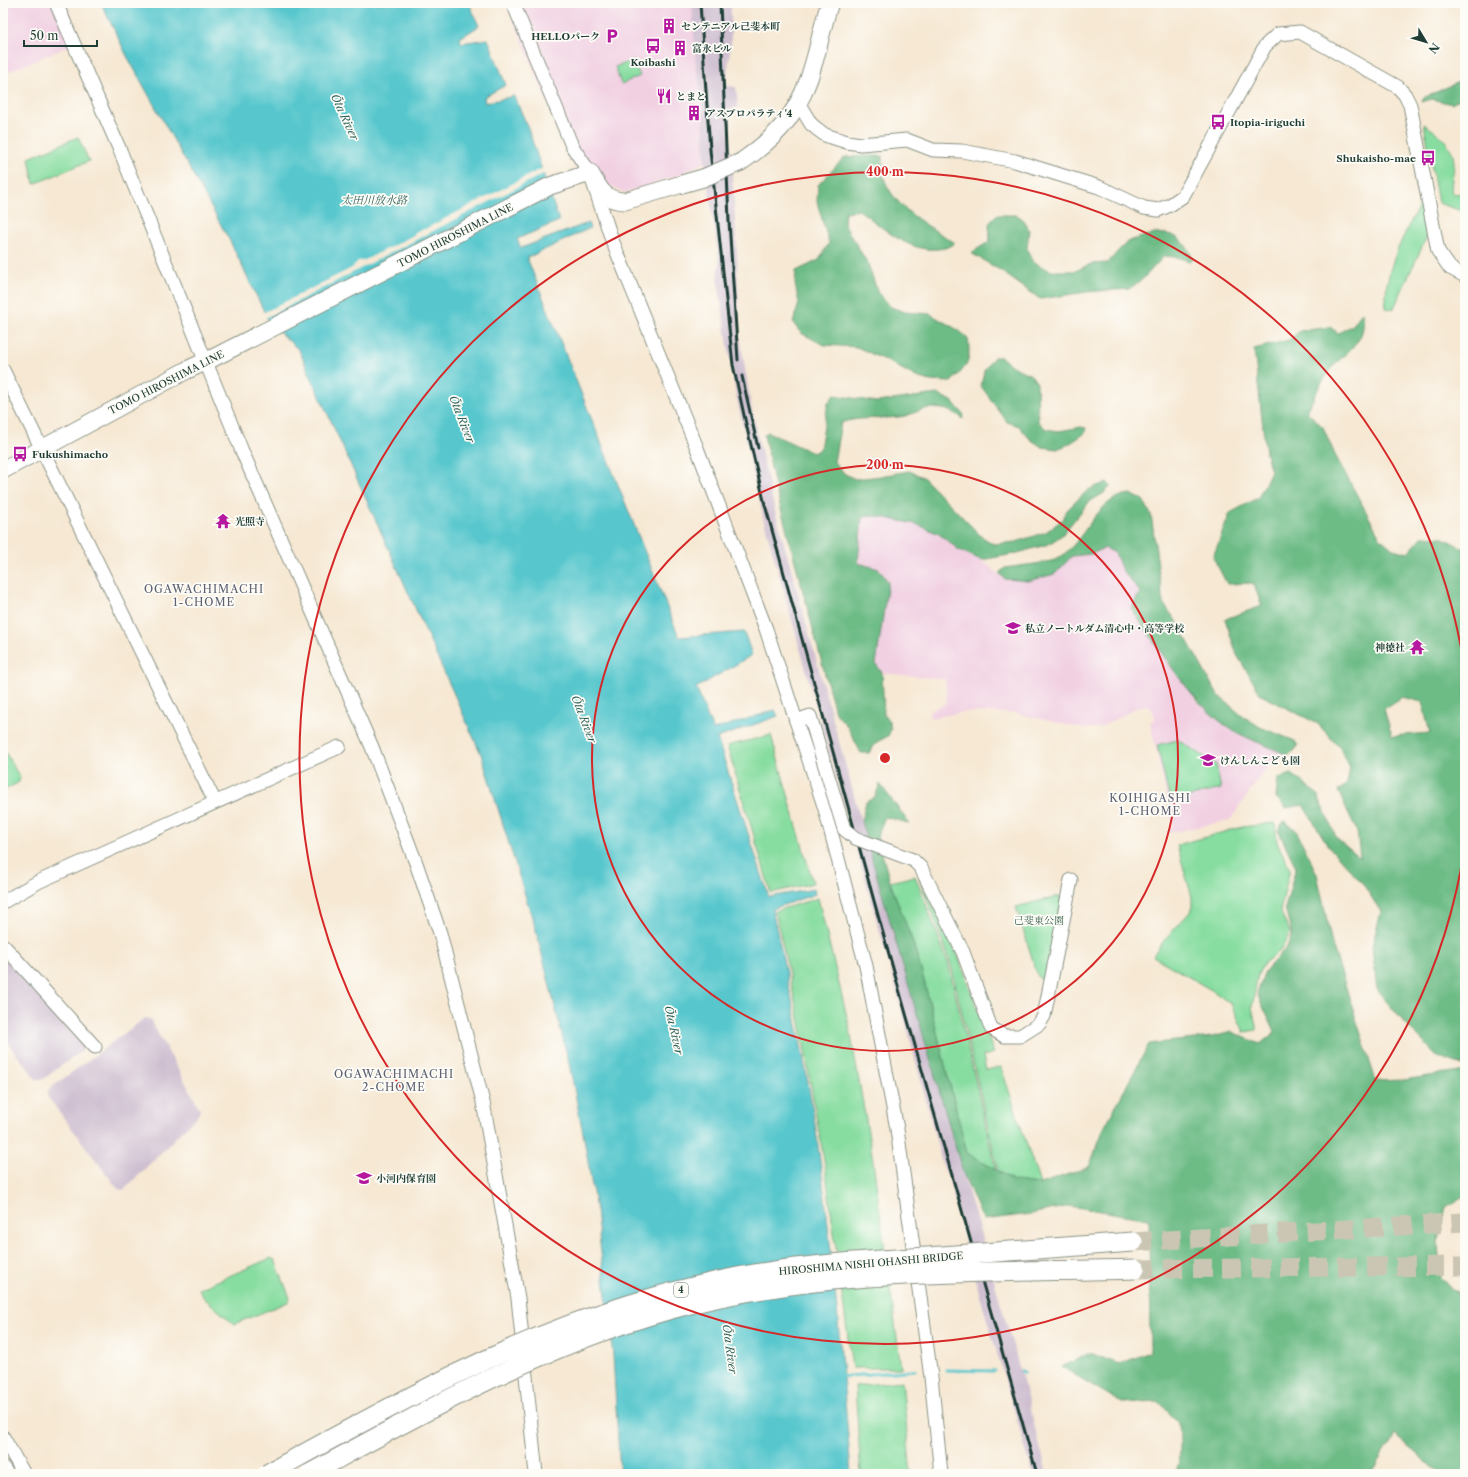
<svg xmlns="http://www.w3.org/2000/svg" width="1468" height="1477" viewBox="0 0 1468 1477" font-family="'Libre Caslon Text','Noto Serif JP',serif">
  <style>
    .built { fill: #f1d0e2 }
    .industrial { fill: #cebed0 }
    .green { fill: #87dda0; stroke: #538d6a }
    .forest { fill: #6dbc86; stroke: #467c5d; fill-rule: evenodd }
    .water { fill: #59c7cd; stroke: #3c8280 }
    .pier { fill: #f6e8d3 }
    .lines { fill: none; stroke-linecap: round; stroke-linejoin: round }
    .stream { stroke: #59c7cd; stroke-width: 3 }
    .highway-tunnel { stroke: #cbc6b3; stroke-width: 19; stroke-dasharray: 19 10; stroke-linecap: butt }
    .minor-casing { stroke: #8a9284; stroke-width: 15 }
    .major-casing { stroke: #8a9284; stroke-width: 19 }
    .minor { stroke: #fff; stroke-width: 13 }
    .major { stroke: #fff; stroke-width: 17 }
    .rail { stroke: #1f3d34; stroke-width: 3 }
    .minor-bridge-casing { stroke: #8a9284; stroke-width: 15; stroke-linecap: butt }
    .major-bridge-casing { stroke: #8a9284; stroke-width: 19; stroke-linecap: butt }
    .highway-bridge-casing { stroke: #8a9284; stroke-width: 21; stroke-linecap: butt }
    .minor-bridge { stroke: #fff; stroke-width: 13 }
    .major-bridge { stroke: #fff; stroke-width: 17 }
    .highway-bridge { stroke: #fff; stroke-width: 19 }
    .ring { fill: none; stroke: #d62828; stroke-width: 2 }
    .labels { text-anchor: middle; stroke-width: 3.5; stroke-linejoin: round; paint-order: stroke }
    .shield { fill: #fdfcf7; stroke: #62766e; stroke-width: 1 }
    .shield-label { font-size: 9px; font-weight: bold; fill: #1f3d34 }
    .poi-label { font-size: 10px; font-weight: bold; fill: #1f3d34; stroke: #fdfcf7; text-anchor: start }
    .street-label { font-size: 10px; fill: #1f3d34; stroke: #fdfcf7 }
    .park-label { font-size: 10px; fill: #345d4a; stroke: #fdfcf7 }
    .water-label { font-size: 11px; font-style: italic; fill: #2e605a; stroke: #fdfcf7 }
    .neighbourhood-label { font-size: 11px; letter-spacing: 1px; fill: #5e6171; stroke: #fdfcf7 }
    .centre { fill: #d62828; stroke: #fdfcf7; stroke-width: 2 }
    .ring-label { font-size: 12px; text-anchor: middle; font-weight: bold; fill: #d62828; stroke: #fdfcf7; stroke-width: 3.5; stroke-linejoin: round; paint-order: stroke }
  </style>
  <rect width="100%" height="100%" fill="#fdfcf7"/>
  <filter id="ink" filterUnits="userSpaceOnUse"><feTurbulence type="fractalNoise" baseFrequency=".025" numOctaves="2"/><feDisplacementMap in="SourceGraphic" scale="8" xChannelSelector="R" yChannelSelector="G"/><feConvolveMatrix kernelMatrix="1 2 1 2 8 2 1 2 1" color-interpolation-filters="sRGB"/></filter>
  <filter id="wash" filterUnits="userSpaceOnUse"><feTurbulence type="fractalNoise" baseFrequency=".012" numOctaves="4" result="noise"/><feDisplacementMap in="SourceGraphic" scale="16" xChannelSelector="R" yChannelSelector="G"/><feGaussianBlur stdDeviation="0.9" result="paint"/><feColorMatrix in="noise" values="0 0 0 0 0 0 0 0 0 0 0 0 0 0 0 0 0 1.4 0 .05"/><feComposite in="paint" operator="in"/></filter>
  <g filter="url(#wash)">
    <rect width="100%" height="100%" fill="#f6e8d3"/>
    <g class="built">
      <path d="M3 3H65L81 41 3 74Z"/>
      <path d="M506 3H697L705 162 678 175 625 193 575 167Z"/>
      <path d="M875 516 916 524 939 534 959 550 981 560 1005 579 1055 574 1072 556 1091 554 1105 548 1116 553 1122 570 1140 592 1159 647 1197 701 1228 727 1287 755 1266 769 1230 820 1165 834 1173 825 1150 722 1155 720 1153 711 1147 705 1138 707 1101 727 1085 729 1014 713 965 712 930 718 929 711 947 703 945 679 882 673 876 665 888 582 858 563 862 517Z"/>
    </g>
    <g class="industrial">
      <path d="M692 3H731V42L726 84 728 86 736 87 738 107 728 111 737 250 739 331 751 406 774 507 861 821 1020 1370 1047 1474H1033L980 1296 949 1180 942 1163 909 1035 764 521 735 390 718 282V268L720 267 705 162 702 103 696 67Z"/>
      <path d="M3 956 83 1044V1050L42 1080 36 1079 3 1037Z"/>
      <path d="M145 1018 150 1019 200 1109 199 1114 124 1190 118 1189 47 1096 48 1090Z"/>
    </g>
    <g class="green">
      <path d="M633 60 640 76 621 84 615 67Z"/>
      <path d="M1424 124C1439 134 1455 145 1454 166 1453 176 1450 184 1452 194L1464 193 1465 201 1462 211 1438 203Z"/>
      <path d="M78 137 89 161 34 184 29 158Z"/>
      <path d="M1419 206H1422L1426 238 1393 310 1386 308C1383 272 1403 237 1419 206Z"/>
      <path d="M771 735 813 883 771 893 727 746Z"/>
      <path d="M1178 740 1216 764 1221 789 1170 801 1157 745Z"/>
      <path d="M3 748 20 778 19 782 3 791Z"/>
      <path d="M1275 823 1277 842 1290 869 1280 911 1290 932 1281 950 1264 963 1258 974 1252 1007 1257 1030 1244 1032 1232 1005 1213 991 1153 956 1166 938 1192 910V897L1177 845 1242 827Z"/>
      <path d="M915 876 948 962 996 1170 967 1153 923 977 913 943 890 882Z"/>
      <path d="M919 878 958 956 994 1053 983 1056 986 1070 1001 1067 1040 1184 1014 1181 998 1171 950 961Z"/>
      <path d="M1060 896 1061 904 1046 979 1042 980 1038 977 1016 907Z"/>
      <path d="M818 898 849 1025 872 1154 901 1368H852L825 1166 800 1023 775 911Z"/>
      <path d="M271 1258 275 1260 290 1298 288 1302 234 1324 204 1298 199 1289Z"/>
      <path d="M902 1381 911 1474H861L855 1386Z"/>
    </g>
    <g class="forest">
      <path d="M1465 79V95L1452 104 1432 99 1421 102 1423 98Z"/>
      <path d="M870 156H883C883 163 882 172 884 178 894 209 929 226 955 243 949 248 945 248 938 249 908 253 881 226 859 210L845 212 844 224 868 264 878 293 891 307 905 312 930 314 958 330 968 338C971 361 968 366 951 382L930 381 916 377 891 363 857 347 824 345 801 333 793 323 799 303 795 284 796 271 819 260 829 243 817 202 818 185 845 157Z"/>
      <path d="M996 215H1017L1024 220 1029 230 1027 249 1033 262 1051 271H1075L1091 264 1108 263C1114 256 1122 245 1130 241 1134 239 1139 238 1142 237 1167 229 1183 234 1193 259L1189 261 1176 257 1164 256 1143 279 1129 289 1086 292 1040 299 998 269 971 253 990 241 989 224Z"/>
      <path d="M1362 312C1369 342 1347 349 1332 368 1321 382 1314 396 1307 412L1323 427 1335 455 1381 539 1393 549 1408 553 1423 536 1441 537 1465 549V1066L1437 1056 1407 1026 1377 990 1372 947 1381 912 1363 884 1329 847 1303 805 1286 808 1276 798 1278 778 1292 774 1317 794 1337 839 1360 858 1357 831 1338 791 1347 784 1350 767 1340 748 1318 724 1261 695 1237 655 1225 619 1262 606 1253 583 1227 584 1213 557 1230 513 1258 498 1271 471 1266 454 1254 349 1289 340 1300 331 1330 327 1338 333 1353 325ZM1402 697 1422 702 1430 733 1392 736 1384 709Z"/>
      <path d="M994 357H1001L1012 366 1031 375 1037 383 1038 421 1046 429 1059 431 1081 427 1086 428 1084 434 1069 444 1057 449 1042 447 1030 439 1019 426 1007 422 981 386 984 371Z"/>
      <path d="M937 394 952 401 964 415 963 419C954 410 942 408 929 408 921 409 913 414 905 416 886 420 857 416 841 423L834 462 845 474 855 479 881 476 909 471 923 477 981 536 993 544 1016 542 1046 532 1062 520 1067 510 1088 490 1107 482 1111 486 1104 493 1089 502 1062 535 1049 544 1014 554 981 560 959 550 939 534 916 524 875 516 862 517 858 563 879 569 888 582 876 664 882 673 884 715 889 721 891 729 888 736 877 742 869 753H861L847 726 835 712 776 490 764 435 768 432 813 453 820 449 828 403 834 395 877 402Z"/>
      <path d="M1130 494 1143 500 1151 514 1163 603 1177 622 1217 694 1241 715 1260 727 1295 741 1298 746 1294 751 1287 755C1268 746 1247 739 1229 728 1188 700 1160 648 1131 609L1140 592 1122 570 1115 553 1105 548 1091 554 1072 556 1055 574 1028 581 1005 579 999 573 1005 568C1016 566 1052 563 1059 558 1086 541 1095 498 1130 494Z"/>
      <path d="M880 784 909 823 885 817 877 836 890 882 913 943 923 977 967 1153 1014 1181 1040 1184 1089 1167 1104 1128 1149 1044 1212 1037 1232 1032 1260 1044 1275 1032 1257 994 1265 971 1287 947 1292 934 1285 908 1296 867 1278 830 1284 821 1296 830 1317 874 1332 944 1376 1081 1404 1080 1465 1070V1195L1446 1207 1438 1240 1440 1277 1452 1290 1465 1294V1474H1444L1425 1463 1418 1453 1395 1435 1370 1474H1175C1182 1458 1180 1441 1179 1423L1157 1401 1122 1403 1062 1367 1090 1353 1119 1364 1150 1352 1149 1219 1070 1206 1030 1214 983 1220 963 1173 861 821 866 802 875 797Z"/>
    </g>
    <path class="water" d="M101 3H469L479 26 460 38 461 43 488 39 506 85 484 97 485 103 514 96 527 125 559 221 517 239 521 248 588 223 590 228 527 258 679 637 744 632 752 655 696 688 713 730 775 710 778 716 717 738 769 897 814 889 815 894 772 909C791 995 810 1080 821 1167 834 1269 843 1372 851 1474H620L613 1355 596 1210 584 1138 569 1063 536 930 481 754 299 350 270 324 231 243 127 56Z"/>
    <path class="pier" d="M543 168 545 173 265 318 263 313 352 268 358 261H363L414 235 415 232 420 230 425 229Z"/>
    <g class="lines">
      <g class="stream">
        <path d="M946 1370 994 1371"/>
        <path d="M1021 1372 1024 1373"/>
        <path d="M839 1377 915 1370"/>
      </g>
    </g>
  </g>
  <g filter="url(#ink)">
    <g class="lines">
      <g class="highway-tunnel">
        <path d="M1133 1242 1465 1222"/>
        <path d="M1135 1269 1465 1266"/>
      </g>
      <g class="minor-casing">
        <g id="minor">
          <path d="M56 3 119 148 242 451 372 747 416 863 440 933 483 1102 518 1298 536 1474"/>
          <path d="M513 3 572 146 590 173 612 240 697 448 766 629 825 809 866 966 897 1129 931 1377 941 1474"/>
          <path d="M799 104 811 124 817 129 825 135 847 142 861 144 907 140 933 150 962 151 1015 161 1099 187 1144 208 1158 210 1170 205 1183 196 1265 46 1278 34 1300 32 1398 87 1405 95 1410 105 1438 251 1450 268 1465 276"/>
          <path d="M3 370 215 802"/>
          <path d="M796 721 810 716 821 753"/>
          <path d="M913 860 921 868 963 952 991 1028 1004 1036H1020L1039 1024 1044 1016 1071 880"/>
          <path d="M3 902 38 882 339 747"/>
          <path d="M3 945 95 1047"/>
          <path d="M3 1437 24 1474"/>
          <path d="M3 1467 7 1474"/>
        </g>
      </g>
      <g class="major-casing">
        <g id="major">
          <path d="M741 162C780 135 802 109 814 62 820 42 823 22 830 3"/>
          <path d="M3 470 187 370 213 358 550 186 590 173C600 189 604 201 625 201L682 184"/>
        </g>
      </g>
      <use href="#minor" class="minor"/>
      <use href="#major" class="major"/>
      <g class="rail">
        <path d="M700 3 710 150 733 365 744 415 764 501 879 919 1037 1474"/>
        <path d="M720 3 729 221 738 360"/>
        <path d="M742 376 758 448"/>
      </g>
      <g class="minor-bridge-casing">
        <path id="minor-bridge" d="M821 753 844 829 855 838 913 860"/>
      </g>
      <g class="major-bridge-casing">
        <path id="major-bridge" d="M682 184 703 178 741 162"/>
      </g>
      <g class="highway-bridge-casing">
        <g id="highway-bridge">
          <path d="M267 1474C384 1410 502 1343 631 1304 687 1287 746 1273 805 1267 850 1261 896 1259 942 1256 1006 1251 1070 1247 1133 1242"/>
          <path d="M309 1474C433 1407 556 1337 694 1303 835 1268 990 1273 1135 1269"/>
        </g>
      </g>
      <use href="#minor-bridge" class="minor-bridge"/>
      <use href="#major-bridge" class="major-bridge"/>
      <use href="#highway-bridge" class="highway-bridge"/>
    </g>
  </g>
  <g class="ring">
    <circle cx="885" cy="758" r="293"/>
    <path d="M1465 845A586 586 0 1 1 1465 671"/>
  </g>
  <defs>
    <g id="building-bare" transform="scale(1.2)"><path d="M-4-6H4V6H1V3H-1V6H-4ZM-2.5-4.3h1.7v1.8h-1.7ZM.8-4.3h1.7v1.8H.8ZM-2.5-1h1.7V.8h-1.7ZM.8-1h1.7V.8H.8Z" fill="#b5179e" stroke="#fdfcf7" stroke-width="2.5" paint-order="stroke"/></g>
    <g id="parking-bare" transform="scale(1.2)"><path d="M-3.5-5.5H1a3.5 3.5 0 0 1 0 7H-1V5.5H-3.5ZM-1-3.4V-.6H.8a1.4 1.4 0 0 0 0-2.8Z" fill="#b5179e" stroke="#fdfcf7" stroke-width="2.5" paint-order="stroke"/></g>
    <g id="bus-bare" transform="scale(1.2)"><path d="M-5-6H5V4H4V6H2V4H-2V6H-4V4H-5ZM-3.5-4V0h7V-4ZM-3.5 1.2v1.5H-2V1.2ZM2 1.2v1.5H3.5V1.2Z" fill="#b5179e" stroke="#fdfcf7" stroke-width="2.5" paint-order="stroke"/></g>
    <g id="restaurant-bare" transform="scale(1.2)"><path d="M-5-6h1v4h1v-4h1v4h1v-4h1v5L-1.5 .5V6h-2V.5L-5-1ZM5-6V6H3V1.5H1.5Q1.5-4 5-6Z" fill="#b5179e" stroke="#fdfcf7" stroke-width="2.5" paint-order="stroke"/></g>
    <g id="temple-bare" transform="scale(1.2)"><path d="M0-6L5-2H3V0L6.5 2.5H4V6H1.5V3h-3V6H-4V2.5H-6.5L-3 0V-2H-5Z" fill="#b5179e" stroke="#fdfcf7" stroke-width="2.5" paint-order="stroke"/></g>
    <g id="school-bare" transform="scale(1.2)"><path d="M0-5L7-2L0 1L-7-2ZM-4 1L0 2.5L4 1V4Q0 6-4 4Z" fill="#b5179e" stroke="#fdfcf7" stroke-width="2.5" paint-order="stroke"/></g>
  </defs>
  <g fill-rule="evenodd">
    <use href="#building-bare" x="669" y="26"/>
    <use href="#parking-bare" x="612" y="36"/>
    <use href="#bus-bare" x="653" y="46"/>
    <use href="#building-bare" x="680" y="48"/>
    <use href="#restaurant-bare" x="664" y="96"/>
    <use href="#building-bare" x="694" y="113"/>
    <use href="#bus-bare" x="1218" y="122"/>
    <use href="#bus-bare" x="1428" y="158"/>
    <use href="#bus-bare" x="20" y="454"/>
    <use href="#temple-bare" x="223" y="521"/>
    <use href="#school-bare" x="1013" y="628"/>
    <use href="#temple-bare" x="1417" y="647"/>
    <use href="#school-bare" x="1208" y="760"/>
    <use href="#school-bare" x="364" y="1178"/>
  </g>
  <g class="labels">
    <rect class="shield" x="674" y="1283" width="14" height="14" rx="3"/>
    <g class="shield-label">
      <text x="681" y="1293">4</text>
    </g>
    <g class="poi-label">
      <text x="681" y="30">センテニアル己斐本町</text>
      <text x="600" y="40" text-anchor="end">HELLOパーク</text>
      <text x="692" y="52">富永ビル</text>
      <text x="653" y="66" text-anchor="middle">Koibashi</text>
      <text x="676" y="100">とまと</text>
      <text x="706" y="117">アスプロパラティ'4</text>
      <text x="1230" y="126">Itopia-iriguchi</text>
      <text x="1416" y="162" text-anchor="end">Shukaisho-mae</text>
      <text x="32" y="458">Fukushimacho</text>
      <text x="235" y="525">光照寺</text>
      <text x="1025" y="632">私立ノートルダム清心中・高等学校</text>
      <text x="1405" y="651" text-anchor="end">神徳社</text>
      <text x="1220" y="764">けんしんこども園</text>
      <text x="376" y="1182">小河内保育園</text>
    </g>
    <g class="street-label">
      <text transform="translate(455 235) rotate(-27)" y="4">TOMO HIROSHIMA LINE</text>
      <text transform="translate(166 382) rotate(-27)" y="4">TOMO HIROSHIMA LINE</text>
      <text transform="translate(871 1263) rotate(-5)" y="4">HIROSHIMA NISHI OHASHI BRIDGE</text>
    </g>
    <g class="park-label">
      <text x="1039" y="924">己斐東公園</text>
    </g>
    <g class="water-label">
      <text transform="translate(345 117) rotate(65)" y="4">Ōta River</text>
      <text x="374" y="204">太田川放水路</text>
      <text transform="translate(462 419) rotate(68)" y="4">Ōta River</text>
      <text transform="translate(584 719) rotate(69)" y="4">Ōta River</text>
      <text transform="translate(674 1030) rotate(77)" y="4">Ōta River</text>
      <text transform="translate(730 1349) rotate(82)" y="4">Ōta River</text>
    </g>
    <g class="neighbourhood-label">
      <text x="204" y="593">OGAWACHIMACHI<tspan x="204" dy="13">1-CHOME</tspan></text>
      <text x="1150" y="802">KOIHIGASHI<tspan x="1150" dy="13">1-CHOME</tspan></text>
      <text x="394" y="1078">OGAWACHIMACHI<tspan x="394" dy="13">2-CHOME</tspan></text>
    </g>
  </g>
  <circle cx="885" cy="758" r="6" class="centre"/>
  <g class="ring-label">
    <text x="885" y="176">400 m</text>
    <text x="885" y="469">200 m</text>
  </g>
  <rect width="1468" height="1477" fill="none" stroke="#fdfcf7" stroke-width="16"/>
  <g transform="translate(1426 42) rotate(128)" stroke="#fdfcf7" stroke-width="3" paint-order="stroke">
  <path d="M0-3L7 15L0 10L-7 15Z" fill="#1f3d34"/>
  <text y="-6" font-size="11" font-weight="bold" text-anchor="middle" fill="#1f3d34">N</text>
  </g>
  <path d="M24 40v6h73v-6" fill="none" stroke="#1f3d34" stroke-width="2"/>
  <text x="30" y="40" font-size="12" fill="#1f3d34" stroke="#fdfcf7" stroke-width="3" paint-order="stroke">50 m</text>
</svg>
